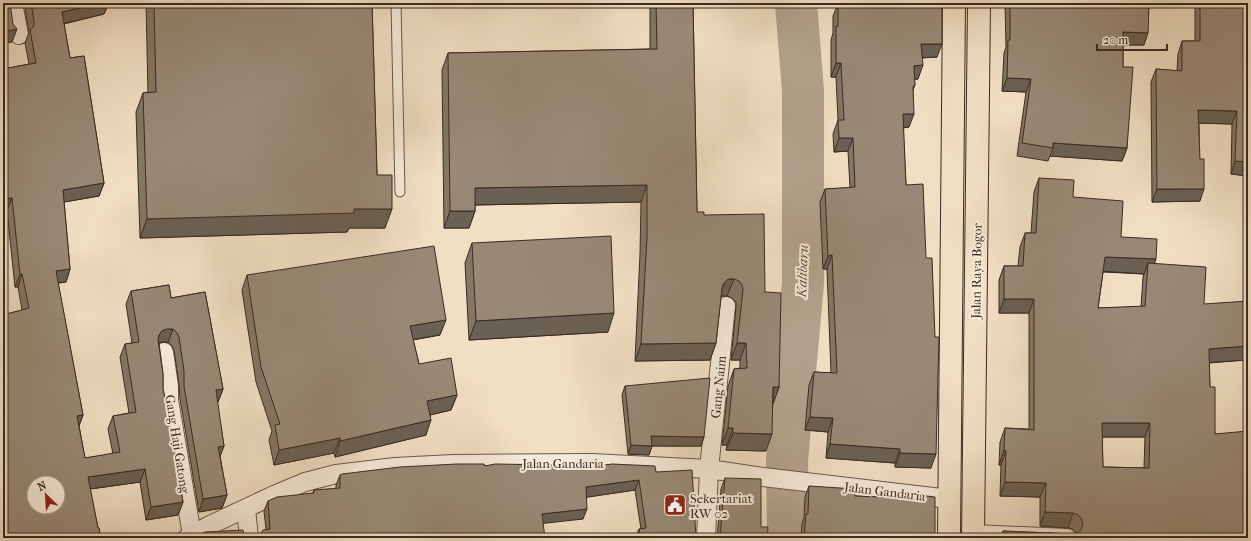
<svg xmlns="http://www.w3.org/2000/svg" width="1251" height="541" viewBox="0 0 1251 541" font-family="'IM FELL French Canon',serif">
  <style>
    .lines { fill: none; stroke-linecap: round; stroke-linejoin: round }
    .river { stroke: #b2a28d; stroke-width: 42 }
    .lane-casing { stroke: #66584a; stroke-width: 11 }
    .street-casing { stroke: #66584a; stroke-width: 20 }
    .highway-casing { stroke: #382b22; stroke-width: 24 }
    .lane { stroke: #f6ead9; stroke-width: 9 }
    .street { stroke: #f6ead9; stroke-width: 18 }
    .highway { stroke: #f1dfc4; stroke-width: 22 }
    .wall { fill: #837665; stroke: #382b22; fill-rule: evenodd }
    .shaded-wall { fill: #6a6053; stroke: #382b22 }
    .building { fill: #988976; stroke: #382b22; fill-rule: evenodd }
    .labels { text-anchor: middle; stroke-width: 4; stroke-linejoin: round; paint-order: stroke }
    .street-label { font-size: 13px; fill: #382b22; stroke: #f6ead9 }
    .poi-label { font-size: 13px; fill: #382b22; stroke: #f6ead9; text-anchor: start }
    .water-label { font-size: 14px; font-style: italic; fill: #5d4f42; stroke: #f6ead9 }
  </style>
  <rect width="100%" height="100%" fill="#f1dfc4"/>
  <filter id="stains"><feTurbulence type="fractalNoise" baseFrequency=".005" numOctaves="4"/><feColorMatrix values="0 0 0 0 .2 0 0 0 0 .09 0 0 0 0 .02 0 0 0 .5 -.17"/></filter>
  <radialGradient id="worn" r=".72"><stop offset=".6" stop-color="#630" stop-opacity="0"/><stop offset="1" stop-color="#630" stop-opacity=".3"/></radialGradient>
  <g class="lines">
    <path class="river" d="M788 538 787 460 803 283V91L796 3"/>
    <g class="lane-casing">
      <path id="lane" d="M396 3 400 192"/>
    </g>
    <g class="street-casing">
      <g id="street">
        <path d="M13 3 19 35"/>
        <path d="M164 352 169 386V400L192 535"/>
        <path d="M246 509 249 538"/>
        <path d="M973 534 1067 538"/>
        <path d="M187 538 208 526 274 495 305 482 336 474 395 467 453 464 592 463 709 469 763 477 950 499"/>
        <path d="M706 538 709 469 726 306"/>
      </g>
    </g>
    <g class="highway-casing">
      <g id="highway">
        <path d="M949 538 954 3"/>
        <path d="M973 538 979 3"/>
      </g>
    </g>
    <use href="#lane" class="lane"/>
    <use href="#street" class="street"/>
    <use href="#highway" class="highway"/>
  </g>
  <g class="wall">
    <path d="M24 3H109L104 14 64 24 70 58 84 56 104 183 99 196 64 202 70 269 66 282 58 283 83 415 79 426 85 458 113 454 108 429 113 416 129 413 120 357 125 344 132 343 126 304 131 291 169 285 171 298 205 292 223 389 218 402H217L224 446 220 456 227 495 222 508 199 512 180 399 179 384 174 350 172 346 168 342H162L159 343 163 374V388L183 502 178 515 146 520 140 482 90 489 98 528H99L101 538H3V315L22 310 18 287H15L7 211 3 212V69L29 64 25 43 29 32ZM34 483H58V507H34Z"/>
    <path d="M146 3H372L377 175 385 228H349L347 232 140 238 136 112 143 93 148 92Z"/>
    <path d="M650 3H693L697 212 704 215 765 292 779 387 773 403 766 451 726 450 727 445H722L728 386 734 369 740 368V360H731L736 307V302L732 298 727 296H722L721 297 716 343 710 360 635 361 640 254 641 202 475 205V211L469 228H444L442 70 448 53 650 49Z"/>
    <path d="M836 3H942L937 57 922 58 918 79H914L915 85 913 90 909 127 903 128 906 185 931 468 895 467V463L826 458 828 432 805 430 809 385 814 372 831 373 827 269H823L820 202 825 189 850 188 848 151 834 152 833 134 838 120 836 77H831V40L833 33V16L837 6Z"/>
    <path d="M1005 3H1248V176L1231 174 1232 124 1199 123 1200 201 1152 202 1151 82 1156 69 1177 71 1178 54 1182 41H1195V4L1149 7 1144 45H1123V67L1127 148 1122 161 1050 156 1048 161 1017 156 1026 92 1002 91 1004 53 1006 47Z"/>
    <path d="M1039 178 1073 197 1121 237 1154 263 1204 304 1246 360 1209 363 1210 387 1215 434 1248 538H1000L1003 531 1072 534 1076 533 1073 529 1068 528 1040 526V497L1000 496 1001 465H999L1000 442 1005 428 1029 429V313H999V280L1004 266H1018L1020 247 1025 233H1031L1034 192ZM1103 272 1144 274 1143 277 1141 307 1098 308ZM1102 437H1145L1144 468 1103 467Z"/>
    <path d="M472 243 608 332 469 340 465 263Z"/>
    <path d="M247 275 440 335 413 340 419 364 457 395 451 410 430 415 426 435 335 457 334 453 274 465 269 440 272 431 256 382 242 290Z"/>
    <path d="M625 386 704 437 701 446H652L649 455 628 454 622 395Z"/>
    <path d="M485 466 584 468 656 472 696 538H635L639 529H641L635 490 586 497 583 519 259 536 266 529 264 511 268 501 313 493 314 490 336 489V485L340 475Z"/>
    <path d="M725 478 761 527 767 538H717L721 489Z"/>
    <path d="M809 486 855 496 905 498 906 495 935 538H801L802 524 804 518 805 497Z"/>
  </g>
  <g class="shaded-wall">
    <path d="M101 3H109L104 14 57 25 62 12Z"/>
    <path d="M1146 3H1196L1195 4 1144 7Z"/>
    <path d="M17 29 12 42 3 44V32Z"/>
    <path d="M1123 32 1148 33 1144 45H1118Z"/>
    <path d="M921 44H942L937 57 916 58Z"/>
    <path d="M836 63H841L836 77H831Z"/>
    <path d="M923 65 918 79 909 80 914 66Z"/>
    <path d="M1007 78 1031 79 1026 92 1002 91Z"/>
    <path d="M1198 110 1237 111 1232 124 1193 123Z"/>
    <path d="M903 114H914L909 127 898 128Z"/>
    <path d="M839 138H853L848 151 834 152Z"/>
    <path d="M1053 143 1127 148 1122 161 1050 156 1053 148Z"/>
    <path d="M1235 161 1248 162V176L1231 174Z"/>
    <path d="M104 183 99 196 58 203 63 190Z"/>
    <path d="M647 185 641 202 469 205 475 188Z"/>
    <path d="M1157 189H1204L1200 201 1152 202Z"/>
    <path d="M12 198 7 211 3 212V199Z"/>
    <path d="M354 209H392L385 228H349L347 232 140 238 147 219Z"/>
    <path d="M450 211H475L469 228H444Z"/>
    <path d="M832 255 827 269H823L828 256Z"/>
    <path d="M1105 257 1156 259 1151 274 1148 263 1144 274 1100 271Z"/>
    <path d="M70 269 66 282 51 284 56 271Z"/>
    <path d="M20 274H22L18 287H15Z"/>
    <path d="M728 279H734L727 296H722L718 300 724 283Z"/>
    <path d="M1004 299H1034L1029 313H999Z"/>
    <path d="M614 313 608 332 469 340 476 321Z"/>
    <path d="M446 320 440 335 405 341 410 326Z"/>
    <path d="M167 329H173L168 342H162L157 344 159 335 162 331Z"/>
    <path d="M716 343 710 360 635 361 641 344Z"/>
    <path d="M737 343H746L740 360H731Z"/>
    <path d="M1248 346V353L1246 360 1203 363 1209 349Z"/>
    <path d="M773 387H779L773 404Z"/>
    <path d="M223 389 218 402 211 403 216 390Z"/>
    <path d="M457 395 451 410 421 417 427 401Z"/>
    <path d="M83 415 78 428 77 416Z"/>
    <path d="M810 417 833 418 828 432 805 430Z"/>
    <path d="M431 420 426 435 335 457 340 441Z"/>
    <path d="M1102 423H1150L1145 437H1097Z"/>
    <path d="M728 428H733L727 445H722Z"/>
    <path d="M733 433 772 434 766 451 726 450Z"/>
    <path d="M651 436 704 437 701 446H648Z"/>
    <path d="M340 438 334 453 274 465 279 450Z"/>
    <path d="M830 444 900 449 895 463 826 458Z"/>
    <path d="M631 445 652 446 649 455 628 454Z"/>
    <path d="M224 446 219 459 218 447Z"/>
    <path d="M1004 450 1006 451 1001 465H999Z"/>
    <path d="M900 453 936 454 931 468 895 467Z"/>
    <path d="M145 469 140 482 83 490 88 477Z"/>
    <path d="M639 480 635 490 582 498 586 487Z"/>
    <path d="M1005 482 1046 483 1040 497 1000 496Z"/>
    <path d="M227 495 222 508 199 512 203 499Z"/>
    <path d="M183 502 178 515 146 520 151 507Z"/>
    <path d="M587 509 583 519 538 524 542 514Z"/>
    <path d="M1045 512 1073 513 1068 528 1040 526Z"/>
  </g>
  <g class="building">
    <path d="M3 3H10L13 24 17 29 3 32Z"/>
    <path d="M31 3H101L62 12 70 58 84 56 104 183 63 190 70 269 56 271 83 415 77 416 85 458 120 452 113 416 136 412 125 344 139 342 131 291 169 285 171 298 205 292 223 389 216 390 224 446 218 447 227 495 203 499 184 386V371L179 337 177 333 173 329H167L162 331 159 335 158 340 163 374V388L183 502 151 507 145 469 88 477 98 528H99L101 538H3V315L29 308 22 274H20L12 198 3 199V69L36 63 30 30 34 26V20ZM34 483H58V507H34Z"/>
    <path d="M154 3H372L377 175H392V209H354V213L147 219 143 93 156 92Z"/>
    <path d="M656 3H693L697 212H704V215L764 214 765 292 781 293 779 387H773L772 434 733 433V428H728L734 369 747 368 746 343H737L743 290 742 285 739 281 734 279H728L724 283 722 288 716 343 641 344 647 237V185L475 188V211H450L448 53 657 49Z"/>
    <path d="M838 3H942V44H921L923 65 914 66 915 85 913 86 914 114H903L906 185 923 184 926 258H932L935 337H939L936 454 900 453V449L830 444 833 418 810 417 814 372 837 373 832 255 828 256 825 189 855 187 853 138H839L838 120H844L841 63H836V26H838Z"/>
    <path d="M1010 3H1149L1148 33 1123 32V67H1133L1127 148 1053 143V148L1022 143 1031 79 1007 78 1008 40H1010Z"/>
    <path d="M1200 3H1248V162L1235 161 1237 111 1198 110 1200 159H1204V189H1157L1156 69 1182 71V41H1200Z"/>
    <path d="M1039 178 1074 180 1073 197 1123 201 1121 237 1157 239 1156 259 1105 257 1098 308 1145 306 1148 263 1206 267 1204 304 1248 301V346L1209 349 1210 387H1215V434L1248 431V538H1003V531L1072 534 1077 533 1081 530 1083 524 1081 518 1078 515 1073 513 1045 512 1046 483 1005 482 1006 451 1004 450 1005 428 1034 430V299H1004V266H1023L1025 233H1036ZM1102 423H1150L1149 468 1103 467Z"/>
    <path d="M611 236 614 313 476 321 472 243Z"/>
    <path d="M434 246 446 320 410 326 419 364 451 358 457 395 427 401 431 420 340 441V438L279 450 275 425 280 424 261 367 247 275Z"/>
    <path d="M710 378 704 437 651 436 652 446 631 445 625 386Z"/>
    <path d="M584 463V468L612 464 655 466 656 472 692 470 696 538H640L639 529 646 528 639 480 586 487 587 509 542 514 545 538H254L259 536 263 530 270 529 268 501 277 497 314 493V490L340 488V475L342 474 400 467 457 464H484L485 466 495 464 557 465Z"/>
    <path d="M725 478 761 479V527H768L767 538H720Z"/>
    <path d="M809 486 856 489 855 496 906 498V495L911 494 935 497V538H804L806 514H808Z"/>
    <path d="M243 530 244 534 248 537 254 538H191L205 532Z"/>
    <path d="M181 533 186 537 190 538H181Z"/>
  </g>
  <defs>
    <g id="civic-square" transform="scale(1.15)"><rect x="-9" y="-9" width="18" height="18" rx="4" fill="#8f2418" stroke="#f6ead9"/><path d="M-.6-6.5H3V-4.5H.6V-3L4-1V1h2V6H-6V1h2V-1L-.6-3ZM-1.2 2.5V6h2.4V2.5Z" fill="#fff"/></g>
  </defs>
  <g fill-rule="evenodd">
    <use href="#civic-square" x="675" y="505"/>
  </g>
  <g class="labels">
    <g class="street-label">
      <text transform="translate(976 271) rotate(-89)" y="5">Jalan Raya Bogor</text>
      <text transform="translate(718 387) rotate(-84)" y="5">Gang Naim</text>
      <text transform="translate(178 444) rotate(81)" y="5">Gang Haji Gatong</text>
      <text x="563" y="468">Jalan Gandaria</text>
      <text transform="translate(885 491) rotate(7)" y="5">Jalan Gandaria</text>
    </g>
    <g class="poi-label">
      <text x="690" y="503">Sekertariat<tspan x="690" dy="15">RW 02</tspan></text>
    </g>
    <g class="water-label">
      <text transform="translate(802 271) rotate(-88)" y="5">Kalibaru</text>
    </g>
  </g>
  <rect width="1251" height="541" fill="none" stroke="#f1dfc4" stroke-width="16"/>
  <rect x="4" y="4" width="1243" height="533" fill="none" stroke="#382b22" stroke-width="2"/>
  <rect x="8" y="8" width="1235" height="525" fill="none" stroke="#382b22"/>
  <g transform="translate(46 495) rotate(335)"><circle r="19" fill="#f6ead9" stroke="#aa9e90"/>
  <path d="M0-3L7 15L0 10L-7 15Z" fill="#8f2418"/>
  <text y="-6" font-size="11" font-weight="bold" text-anchor="middle" fill="#382b22">N</text>
  </g>
  <path d="M1097 44v6h70v-6" fill="none" stroke="#382b22" stroke-width="2"/>
  <text x="1103" y="44" font-size="12" fill="#382b22" stroke="#f6ead9" stroke-width="3" paint-order="stroke">20 m</text>
  <rect width="100%" height="100%" filter="url(#stains)"/>
  <rect width="100%" height="100%" fill="url(#worn)"/>
</svg>
